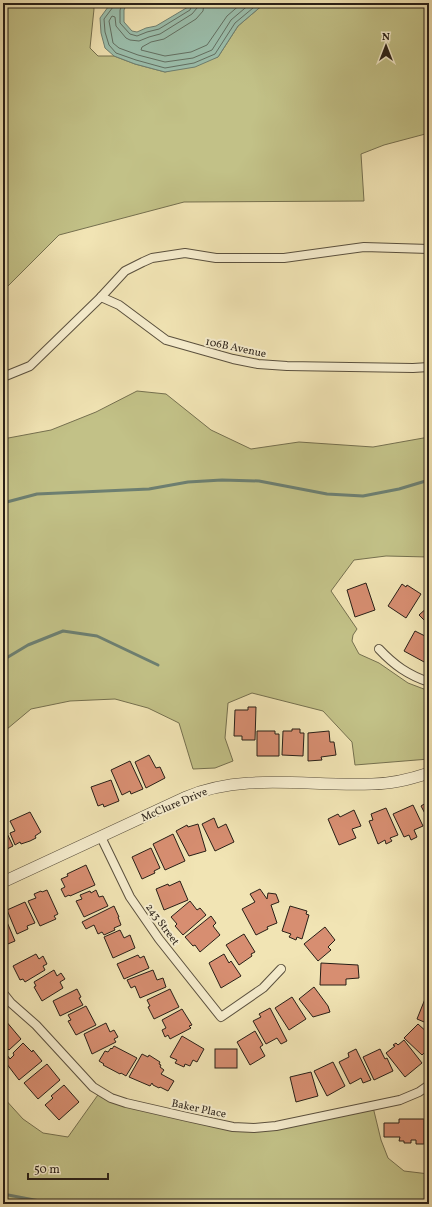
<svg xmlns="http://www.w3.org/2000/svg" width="432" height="1207" viewBox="0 0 432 1207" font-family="Vollkorn,serif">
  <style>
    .green { fill: #c2c187; stroke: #75704f }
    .water { fill: #9bbfad; stroke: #6d7f71 }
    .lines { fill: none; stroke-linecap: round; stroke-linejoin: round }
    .shore { stroke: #626f62; stroke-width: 1 }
    .stream { stroke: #6d7f71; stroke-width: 3 }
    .building { fill: #d78e71; stroke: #281f17 }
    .minor-casing { stroke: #5a503e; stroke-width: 10 }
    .tertiary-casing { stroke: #5a503e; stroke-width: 12 }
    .minor { stroke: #f6edce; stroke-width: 8 }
    .tertiary { stroke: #f6edce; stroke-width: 11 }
    .labels { text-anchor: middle; stroke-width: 4; stroke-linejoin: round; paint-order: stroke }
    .street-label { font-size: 11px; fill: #281f17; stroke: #f6edce }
  </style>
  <rect width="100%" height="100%" fill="#f1e4b4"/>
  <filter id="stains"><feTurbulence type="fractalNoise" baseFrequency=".005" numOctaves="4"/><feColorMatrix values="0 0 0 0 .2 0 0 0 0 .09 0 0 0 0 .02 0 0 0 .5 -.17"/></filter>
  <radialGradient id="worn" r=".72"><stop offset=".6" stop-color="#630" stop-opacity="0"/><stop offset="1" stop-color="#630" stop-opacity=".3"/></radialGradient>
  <g class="green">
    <path d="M3 3H93L94 9 90 48 98 56H114L135 64 165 72 218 57 238 26 265 3H429V133L384 145 361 154 364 201 184 202 59 235 3 291Z"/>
    <path d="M137 391 166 394 211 430 251 449 299 442 373 447 429 437V557L386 556 354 560 331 591 357 629 353 635 352 641 359 654 379 663 408 683 429 691V759L355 765 352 742 323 711 252 693 228 703 225 738 233 761 215 768 193 769 179 723 148 708 115 699 70 701 31 709 7 729 6 761 3 764V439L51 430 96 412Z"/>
    <path d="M100 1092 111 1098 243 1128 373 1107 381 1140 388 1158 404 1171 429 1174V1204H3V1097L23 1119 43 1133 68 1137Z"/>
  </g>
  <path class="water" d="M111 3H127L124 10V22L132 31 137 32 146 28 156 26 188 7 190 3H265L238 26 218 57 195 67 165 72 135 64 114 56 105 48 101 33 100 18Z"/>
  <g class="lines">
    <g class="shore">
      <path d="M114 3 113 7 104 19 105 32 109 45 116 53 136 60 165 68 194 63 215 54 235 23 259 3"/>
      <path d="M123 3 120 10V23L130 34 137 36 147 32 159 29 190 10 193 3"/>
      <path d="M198 3 197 8 192 14 160 34 149 37 139 41 130 40 126 38 116 26 115 17 112 16 109 21 113 43 119 48 138 55 165 62 193 58 212 50 231 20 251 3"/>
      <path d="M204 3 203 11 196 19 164 39 151 42 142 47 141 50 165 56 191 52 207 45 227 16 242 3"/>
    </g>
    <g class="stream">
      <path d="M3 503 37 494 149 489 188 482 222 480 259 481 327 494 363 496 399 489 429 480"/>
      <path d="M3 660 28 645 63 631 97 636 158 665"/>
      <path d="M3 1194 55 1204"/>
    </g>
  </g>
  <g class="building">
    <path d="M366 583 375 610 355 617 347 590Z"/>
    <path d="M402 584 406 587 407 585 421 594 406 618 388 606Z"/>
    <path d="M429 606V625L419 615Z"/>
    <path d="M415 631 429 638V657L426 663 404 651Z"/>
    <path d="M248 707H256L255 740H242V736H234L235 710H248Z"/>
    <path d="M292 729H300V733H304L303 756 282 755 283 731H292Z"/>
    <path d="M257 731H275V734H279V756H257Z"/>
    <path d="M329 731 330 742H334L336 755 321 757 322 760 308 761V733Z"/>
    <path d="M149 755 156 768 160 767 165 778 146 788 135 762Z"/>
    <path d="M130 761 143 789 131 794 130 791 122 795 111 770Z"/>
    <path d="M111 780 119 801 104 807 103 804 98 806 91 787Z"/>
    <path d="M429 801V821L421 806Z"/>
    <path d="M413 805 423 826 414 830 417 837 411 840 409 835 404 837 393 814Z"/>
    <path d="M386 808 398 835 390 838 392 841 386 844 385 840 378 844 369 821 373 820 371 814Z"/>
    <path d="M354 810 361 826 352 829 356 838 339 845 328 819 338 814 340 817Z"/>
    <path d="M30 812 41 832 35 836 36 838 30 841 21 844 20 842 15 845 10 833 15 831 10 821Z"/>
    <path d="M214 818 218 828 226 824 234 842 215 851 202 824Z"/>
    <path d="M198 824 206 851 189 856 176 831 187 825 188 827Z"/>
    <path d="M3 825 13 846 5 850 7 853 3 854Z"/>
    <path d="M173 834 185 861 165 870 153 844Z"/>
    <path d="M151 848 160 868 154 871 155 873 142 879 132 857Z"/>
    <path d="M86 865 95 885 70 896 69 895 65 897 61 889 65 887 61 879 68 876 67 874Z"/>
    <path d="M180 881 188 900 164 910 156 889 168 884 169 886Z"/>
    <path d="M260 889 267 899 268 893 276 894 279 902 271 905 277 923 267 927 268 929 256 935 242 909 255 902 250 894Z"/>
    <path d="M47 890 58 914 54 916 56 919 40 926 28 901 36 898 34 894 41 891 42 892Z"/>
    <path d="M96 890 99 897 103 896 108 906 84 917 76 901 82 899 80 895 90 891 91 893Z"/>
    <path d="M190 901 197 910 200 908 206 915 183 935 175 926 177 924 171 917Z"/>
    <path d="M25 902 35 923 27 926 28 929 17 934 7 910Z"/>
    <path d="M114 906 119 917H118L121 925 114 928 115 930 104 935 102 932 98 934 94 925 86 929 82 922Z"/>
    <path d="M290 906 307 911 306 914 309 915 302 939 297 937 296 940 289 937 291 934 282 931Z"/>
    <path d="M3 915H4L15 941 3 946Z"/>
    <path d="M211 916 216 923 213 926 220 935 200 952 195 945 193 946 185 937Z"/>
    <path d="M325 927 335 940 328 947 331 950 318 961 304 944Z"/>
    <path d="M120 930 124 938 130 935 135 948 113 958 104 937Z"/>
    <path d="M244 934 255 952 251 954 252 956 239 965 226 945Z"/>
    <path d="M36 954 39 959 43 956 47 964 43 966 45 970 25 982 23 979 20 980 13 966Z"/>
    <path d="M224 954 229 963 231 961 241 976 221 988 209 963Z"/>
    <path d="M138 955 140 958 144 956 149 968 124 979 117 964Z"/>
    <path d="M321 963 358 965 359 978 346 979V985H320Z"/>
    <path d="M54 970 57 976 61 973 65 979 60 982 63 988 42 1001 34 987 36 986 34 982Z"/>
    <path d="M153 970 157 980 163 978 166 987 140 998 135 986 131 988 127 980Z"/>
    <path d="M314 987 328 1006 330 1012 313 1017 299 999Z"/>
    <path d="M77 989 81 997 79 998 83 1005 60 1016 53 1001Z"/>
    <path d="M170 989 179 1007 154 1019 148 1007 150 1006 147 1000Z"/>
    <path d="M292 997 306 1019 289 1030 275 1008Z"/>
    <path d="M425 999 429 1001V1024L417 1019Z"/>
    <path d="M86 1006 96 1025 76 1035 68 1021 71 1020 68 1015Z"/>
    <path d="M270 1008 287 1041 281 1044 277 1038 266 1044 253 1021 261 1017 259 1014Z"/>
    <path d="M182 1009 192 1025 189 1026 191 1028 170 1039 168 1035 165 1037 162 1030 166 1028 162 1020Z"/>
    <path d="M5 1020 21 1039 9 1050 6 1047 3 1050V1021Z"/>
    <path d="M106 1023 110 1032 114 1030 118 1037 114 1039 116 1042 92 1054 84 1034Z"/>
    <path d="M418 1024 429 1034V1048L422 1055 404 1038Z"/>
    <path d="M255 1031 263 1045 260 1047 265 1056 250 1065 237 1042Z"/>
    <path d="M182 1036 204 1049 197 1062 193 1060 190 1066 185 1064 184 1067 175 1063 177 1060 170 1057Z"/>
    <path d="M404 1040 422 1063 405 1077 386 1053 395 1046 393 1045 396 1043 398 1045Z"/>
    <path d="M23 1043 32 1052 33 1050 42 1061 19 1080 3 1059 7 1055 10 1059 14 1055 13 1053Z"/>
    <path d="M114 1046 137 1058 126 1076 121 1073 120 1074 103 1065 104 1064 99 1061 105 1051 108 1052 111 1048 112 1049Z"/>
    <rect x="215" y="1049" width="22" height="19"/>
    <path d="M356 1049 371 1080 363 1083 361 1078 350 1084 339 1062 349 1057 348 1053Z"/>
    <path d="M380 1049 385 1059 387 1058 393 1071 374 1080 363 1057Z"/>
    <path d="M142 1054 148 1057 149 1055 160 1062 159 1064 161 1065 160 1067 164 1070 161 1074 174 1081 168 1091 160 1087 159 1088 153 1085 152 1083 150 1086 129 1077Z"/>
    <path d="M333 1062 345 1086 327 1096 314 1071Z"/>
    <path d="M47 1064 60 1080 38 1099 24 1083Z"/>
    <path d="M311 1072 318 1096 296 1102 290 1077Z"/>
    <path d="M64 1085 79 1102 59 1120 45 1105 53 1098 51 1096Z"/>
    <path d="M399 1119H424V1144H416V1140H411V1143H404V1141H399L400 1137H384V1123H399Z"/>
  </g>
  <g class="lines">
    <g class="minor-casing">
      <g id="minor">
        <path d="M101 297 119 305 166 340 233 359 258 364 287 366 413 368 429 367"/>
        <path d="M3 377 30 366 101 297 125 271 143 262 152 258 185 253 216 258H284L364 247 429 249"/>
        <path d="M379 649C394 665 408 675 429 682"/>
        <path d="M101 837 130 897 159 939 221 1017 263 988 281 969"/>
        <path d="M3 993 11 1003 36 1025 93 1087 111 1098 126 1103 187 1117 233 1127 254 1128 276 1126 400 1100 419 1092 429 1085"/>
      </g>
    </g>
    <g class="tertiary-casing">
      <path id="tertiary" d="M3 882 186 797C245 772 310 787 372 784 392 784 411 779 429 773"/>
    </g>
    <use href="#minor" class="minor"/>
    <use href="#tertiary" class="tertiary"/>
  </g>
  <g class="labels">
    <g class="street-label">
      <text transform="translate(236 347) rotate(12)" y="4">106B Avenue</text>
      <text transform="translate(174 804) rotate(-23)" y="4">McClure Drive</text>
      <text transform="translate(163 924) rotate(54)" y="4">243 Street</text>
      <text transform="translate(199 1108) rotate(12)" y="4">Baker Place</text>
    </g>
  </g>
  <rect width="432" height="1207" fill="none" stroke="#f1e4b4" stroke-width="16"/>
  <rect x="4" y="4" width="424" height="1199" fill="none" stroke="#281f17" stroke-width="2"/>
  <rect x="8" y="8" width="416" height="1191" fill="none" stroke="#281f17"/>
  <g transform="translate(386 46)" stroke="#f6edce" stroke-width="3" paint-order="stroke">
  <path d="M0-3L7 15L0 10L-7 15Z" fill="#281f17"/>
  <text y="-6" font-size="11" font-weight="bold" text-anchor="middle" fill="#281f17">N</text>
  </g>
  <path d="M28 1173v6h80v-6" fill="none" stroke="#281f17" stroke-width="2"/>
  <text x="34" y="1173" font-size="12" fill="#281f17" stroke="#f6edce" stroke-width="3" paint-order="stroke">50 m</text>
  <rect width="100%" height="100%" filter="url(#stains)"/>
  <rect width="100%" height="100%" fill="url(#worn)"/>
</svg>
